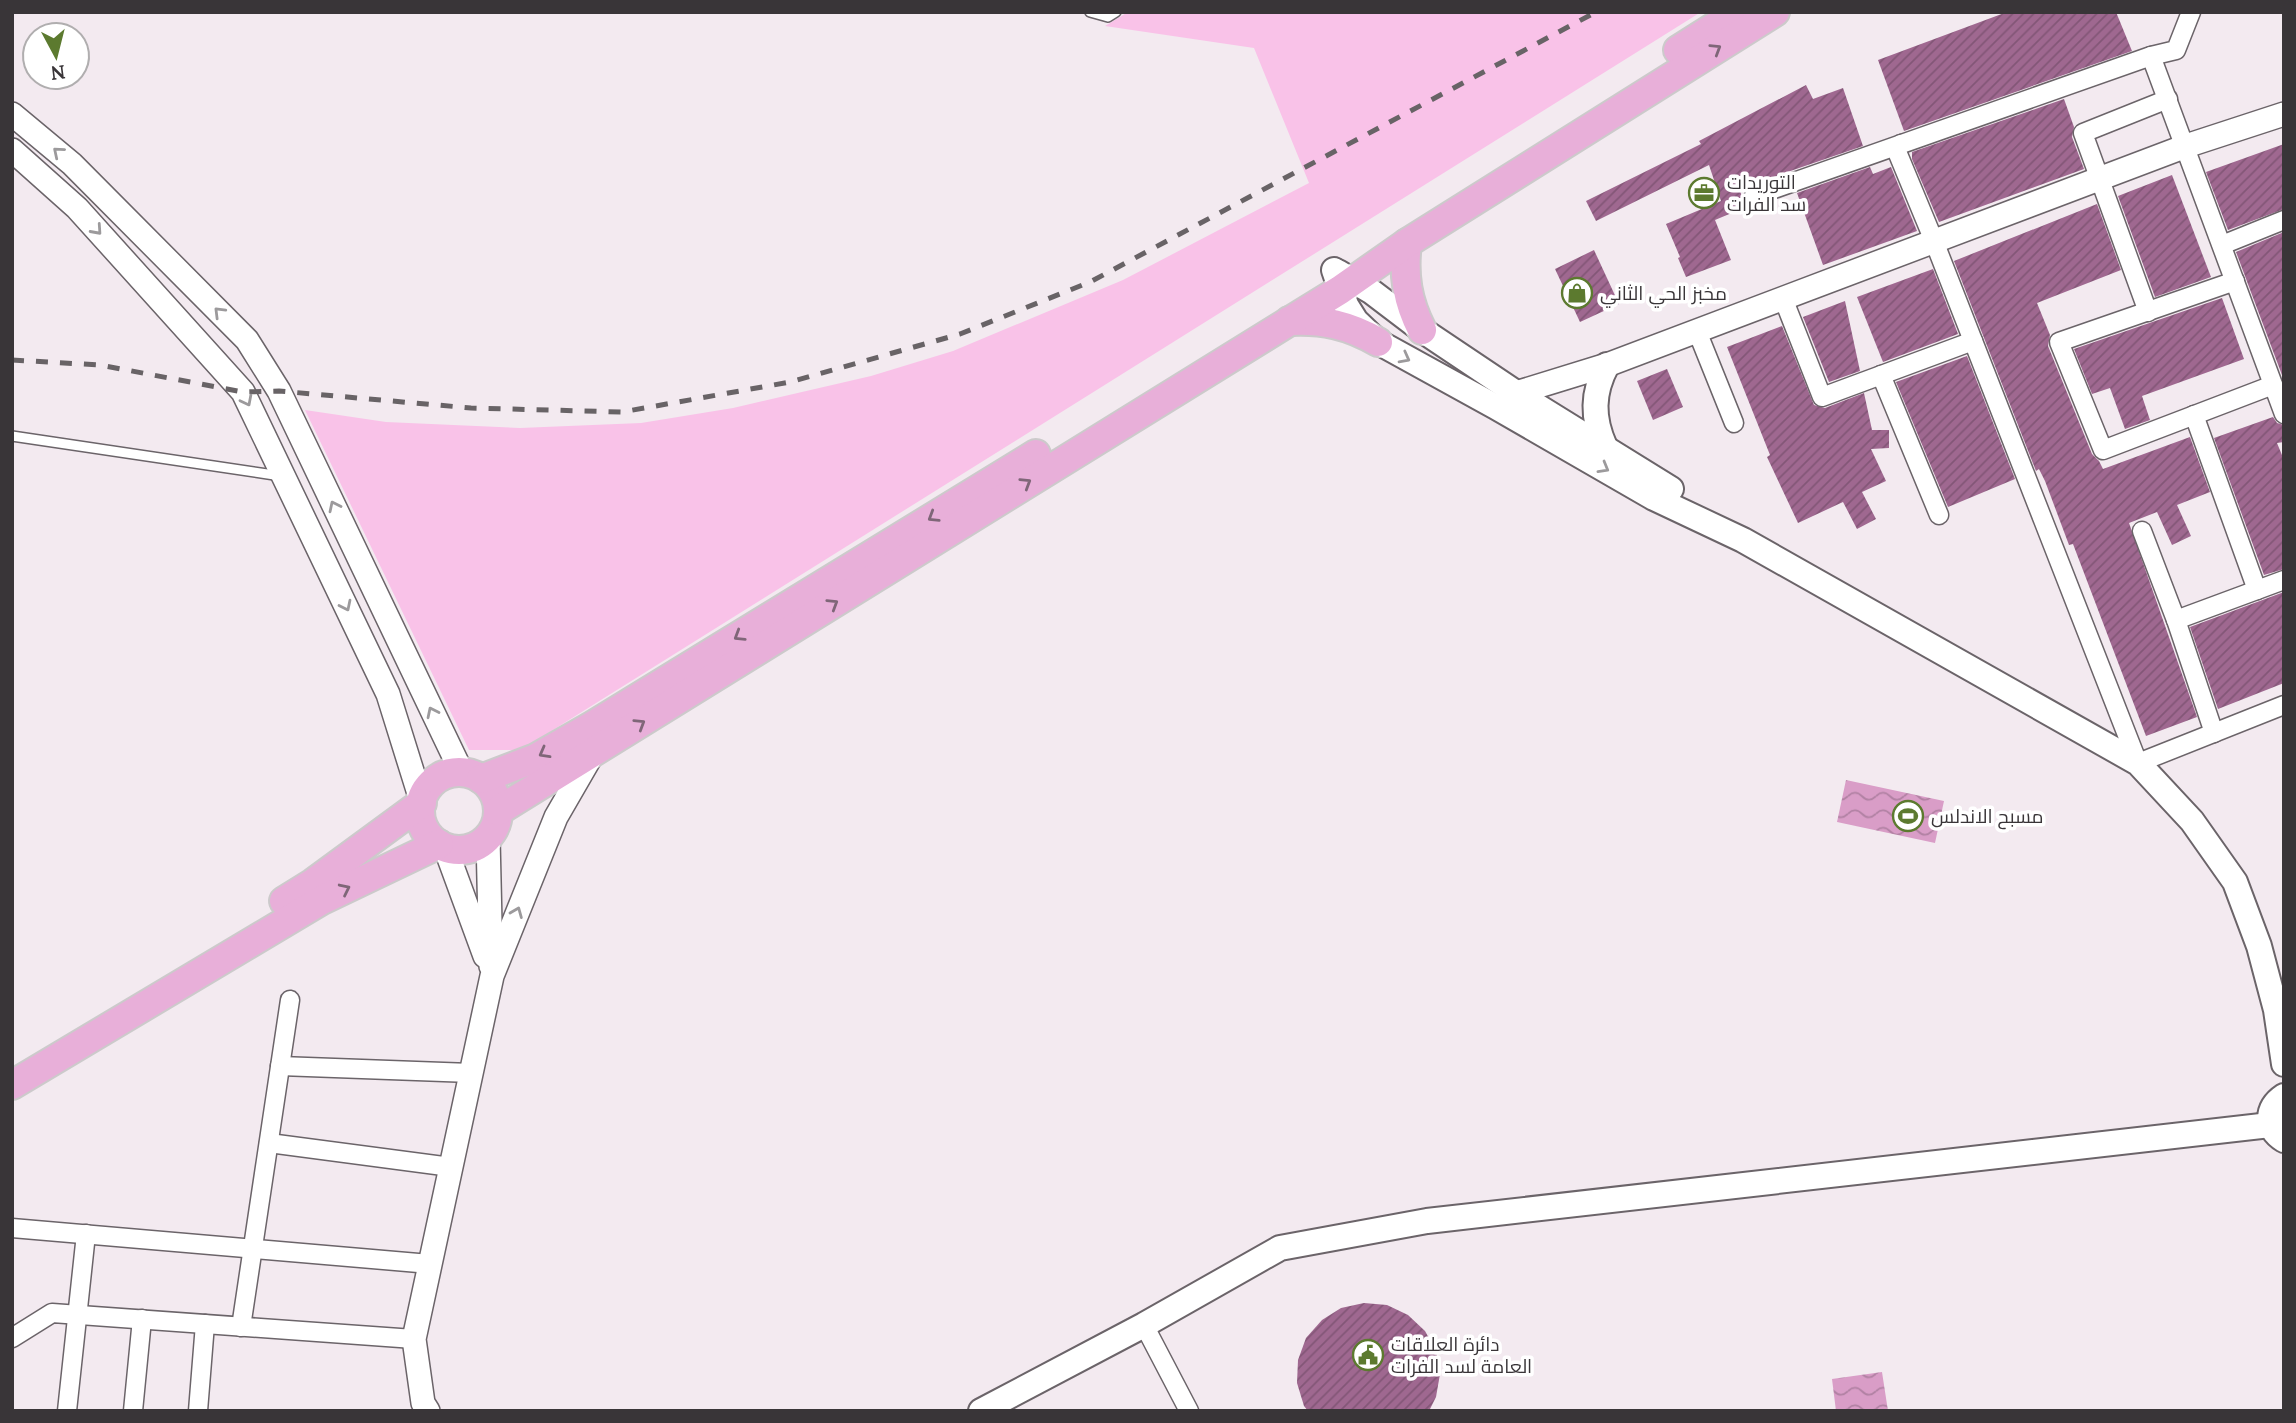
<svg xmlns="http://www.w3.org/2000/svg" width="2296" height="1423" viewBox="0 0 2296 1423" font-family="Lora,Cairo,serif">
  <style>
    .green { fill: #f9c2e8 }
    .water { fill: url(#water-waves) }
    .building { fill: url(#building-hatch) }
    .lines { fill: none; stroke-linecap: round; stroke-linejoin: round }
    .service-casing { stroke: #6b6469; stroke-width: 12 }
    .minor-casing { stroke: #6b6469; stroke-width: 21 }
    .tertiary-casing { stroke: #6b6469; stroke-width: 26 }
    .secondary-casing { stroke: #6b6469; stroke-width: 28 }
    .primary-casing { stroke: #cccacb; stroke-width: 32 }
    .service { stroke: #fff; stroke-width: 9 }
    .minor { stroke: #fff; stroke-width: 18 }
    .tertiary { stroke: #fff; stroke-width: 23 }
    .secondary { stroke: #fff; stroke-width: 24 }
    .primary { stroke: #e8afd9; stroke-width: 28 }
    .rail { stroke: #686366; stroke-width: 5; stroke-dasharray: 12 12; stroke-linecap: butt }
    .oneway { stroke: #7f6678 }
    .oneway2 { stroke: #9c9a9c }
    .labels { text-anchor: middle; stroke-width: 7; stroke-linejoin: round; paint-order: stroke }
    .poi-label { font-size: 19px; fill: #393538; stroke: #fff; text-anchor: start }
  </style>
  <defs>
    <pattern id="water-waves" width="16" height="10" patternUnits="userSpaceOnUse" patternTransform="scale(1.75)"><rect width="16" height="10" fill="#d99dc7"/><path d="M0 5q4-4 8 0t8 0" fill="none" stroke="#b181a3"/></pattern>
    <pattern id="building-hatch" width="6" height="6" patternUnits="userSpaceOnUse" patternTransform="scale(1.75)"><rect width="6" height="6" fill="#9f6890"/><path d="M-1 1l2-2M0 6l6-6M5 7l2-2" fill="none" stroke="#835677"/></pattern>
  </defs>
  <rect width="100%" height="100%" fill="#f3eaf0"/>
  <path class="green" d="M1128 12H1701L521 750H469L305 410 386 422 520 428 641 423 733 408 871 376 953 351 1123 280 1309 183 1254 48 1105 26Z"/>
  <g class="water">
    <path d="M1846 780 1944 801 1935 843 1837 822Z"/>
    <path d="M1882 1372 1888 1411H1836L1832 1379Z"/>
  </g>
  <g class="building">
    <path d="M2007 12H2116L2132 51 1904 131 1878 60Z"/>
    <path d="M1806 85 1813 99 1843 88 1863 146 1750 185 1740 191 1746 207 1715 220 1731 260 1686 277 1678 258 1680 257 1666 224 1721 201 1709 165 1596 221 1586 201 1701 144 1699 141Z"/>
    <path d="M2064 99 2074 127 2072 137 2084 169 1939 222 1912 159V152Z"/>
    <path d="M2284 144V209L2228 230 2206 172Z"/>
    <path d="M1870 167 1873 174 1891 167 1917 231 1823 265 1797 193Z"/>
    <path d="M2172 175 2211 277 2155 297 2118 196Z"/>
    <path d="M2097 204 2121 270 2037 303 2050 335 2048 346 2092 454 2099 461 2103 469 2190 437 2210 492 2177 505 2191 536 2172 545 2157 512 2129 523 2197 717 2146 736 2073 544 2069 545 2045 481 2039 469 2036 471 1954 261Z"/>
    <path d="M2284 232V375H2282L2236 252Z"/>
    <path d="M1594 250 1619 304 1580 322 1555 269Z"/>
    <path d="M1933 269 1958 334 1883 362 1857 297Z"/>
    <path d="M2222 298 2244 359 2142 396 2150 420 2125 429 2110 388 2092 394 2074 349Z"/>
    <path d="M1845 301 1860 371 1829 382 1803 317Z"/>
    <path d="M1782 326 1814 405 1825 408 1864 393 1872 430H1889V448L1871 449 1886 481 1862 492 1876 519 1857 529 1843 502 1798 523 1767 457 1770 455 1727 347Z"/>
    <path d="M1967 356 2015 479 1948 507 1896 382Z"/>
    <path d="M1667 369 1683 407 1653 420 1637 381Z"/>
    <path d="M2273 417 2277 423 2284 425V442L2277 443 2284 460V569L2264 575 2214 438Z"/>
    <path d="M2284 592V683L2218 709 2190 627Z"/>
    <path d="M1364 1303 1387 1305 1408 1315 1425 1331 1436 1351 1440 1374 1436 1397 1429 1411H1308L1304 1406 1297 1383 1298 1360 1306 1338 1322 1320 1341 1308Z"/>
  </g>
  <g class="lines">
    <g class="service-casing">
      <g id="service">
        <path d="M1090 12 1108 17 1116 12"/>
        <path d="M12 436 281 476"/>
      </g>
    </g>
    <g class="minor-casing">
      <g id="minor">
        <path d="M2151 56 2284 414"/>
        <path d="M1901 144 1897 149 1898 154 1934 241 2138 763 2284 705"/>
        <path d="M1754 196 2151 56 2176 50 2191 12"/>
        <path d="M2222 245 2284 220"/>
        <path d="M2235 281 2059 342 2103 450 2273 385"/>
        <path d="M1783 298 1822 397 1973 341"/>
        <path d="M2148 312 2083 133 2168 99"/>
        <path d="M1697 331 1734 423"/>
        <path d="M1881 375 1939 515"/>
        <path d="M2194 415 2257 590"/>
        <path d="M2142 531 2176 620 2214 733"/>
        <path d="M2176 620 2284 580"/>
        <path d="M280 1066 471 1073"/>
        <path d="M269 1143 451 1167"/>
        <path d="M12 1228 430 1264"/>
        <path d="M1144 1325 1189 1411"/>
        <path d="M241 1327 290 1000"/>
        <path d="M12 1338 52 1313 414 1339"/>
        <path d="M67 1411 86 1234"/>
        <path d="M133 1411 142 1319"/>
        <path d="M198 1411 205 1324"/>
      </g>
    </g>
    <g class="tertiary-casing">
      <g id="tertiary">
        <path d="M12 114 72 164 247 340 279 391 462 773"/>
        <path d="M12 150 77 208 243 392 388 694 422 803"/>
        <path d="M1506 400 1516 393 1607 365 2186 146 2284 114"/>
        <path d="M488 838 491 966"/>
        <path d="M445 847 485 956"/>
        <path d="M428 1411 423 1403 414 1339 492 976 556 817 593 753"/>
      </g>
    </g>
    <g class="secondary-casing">
      <g id="secondary">
        <path d="M1334 270 1346 305 1356 321 1378 342 1496 407 1654 498 1743 540 2138 763 2192 821 2235 882 2259 946 2276 1010 2284 1064"/>
        <path d="M1338 272 1372 292 1422 330 1516 393 1671 489"/>
        <path d="M1605 447C1592 418 1592 393 1607 365"/>
        <path d="M2284 1096C2266 1108 2265 1128 2284 1140"/>
        <path d="M981 1411 1144 1325 1280 1248 1427 1221 2270 1125"/>
      </g>
    </g>
    <g class="primary-casing">
      <g id="primary">
        <path d="M1678 50 1738 12"/>
        <path d="M1407 243C1403 275 1407 301 1422 330"/>
        <path d="M1289 321C1322 319 1349 325 1378 342"/>
        <circle cx="459" cy="811" r="39"/>
        <path d="M481 779 536 758 592 726 1036 454"/>
        <path d="M498 811 1340 290 1407 243 1775 12"/>
        <path d="M284 901 313 883 422 803"/>
        <path d="M12 1085 322 900 439 844"/>
      </g>
    </g>
    <use href="#service" class="service"/>
    <use href="#minor" class="minor"/>
    <use href="#tertiary" class="tertiary"/>
    <use href="#secondary" class="secondary"/>
    <use href="#primary" class="primary"/>
    <path class="rail" d="M12 360 100 365 243 392 279 391 471 408 622 412 790 382 960 334 1090 282 1596 12"/>
  </g>
  <defs><path id="oneway-chevron" d="M-2-3.5L2.5 0L-2 3.5" fill="none" stroke-width="1.6" stroke-linecap="round" stroke-linejoin="round" transform="scale(1.75)"/></defs>
  <g class="oneway">
    <use href="#oneway-chevron" transform="translate(1716 49) rotate(-32)"/>
    <use href="#oneway-chevron" transform="translate(1026 483) rotate(-32)"/>
    <use href="#oneway-chevron" transform="translate(933 517) rotate(148)"/>
    <use href="#oneway-chevron" transform="translate(833 604) rotate(-32)"/>
    <use href="#oneway-chevron" transform="translate(739 636) rotate(148)"/>
    <use href="#oneway-chevron" transform="translate(640 724) rotate(-32)"/>
    <use href="#oneway-chevron" transform="translate(544 753) rotate(151)"/>
    <use href="#oneway-chevron" transform="translate(345 889) rotate(-26)"/>
  </g>
  <g class="oneway2">
    <use href="#oneway-chevron" transform="translate(58 152) rotate(-140)"/>
    <use href="#oneway-chevron" transform="translate(97 230) rotate(48)"/>
    <use href="#oneway-chevron" transform="translate(219 312) rotate(-135)"/>
    <use href="#oneway-chevron" transform="translate(1405 358) rotate(28)"/>
    <use href="#oneway-chevron" transform="translate(247 401) rotate(63)"/>
    <use href="#oneway-chevron" transform="translate(1604 468) rotate(30)"/>
    <use href="#oneway-chevron" transform="translate(334 506) rotate(-116)"/>
    <use href="#oneway-chevron" transform="translate(346 606) rotate(64)"/>
    <use href="#oneway-chevron" transform="translate(432 712) rotate(-116)"/>
    <use href="#oneway-chevron" transform="translate(517 912) rotate(-68)"/>
  </g>
  <defs>
    <g id="office-ring" transform="scale(1.575)"><circle r="9.5" fill="#fff" stroke="#5c7a2f" stroke-width="1.5"/><path d="M-6-3h4V-5.5h4V-3h4V5H-6ZM-1-4.5V-3h2v-1.5ZM-6 0V1H6V0Z" fill="#5c7a2f"/></g>
    <g id="shop-ring" transform="scale(1.575)"><circle r="9.5" fill="#fff" stroke="#5c7a2f" stroke-width="1.5"/><path d="M-5-2.5h2.3a2.7 3.5 0 0 1 5.4 0H5L5.5 6h-11ZM-1.5-2.5h3a1.5 2.3 0 0 0-3 0Z" fill="#5c7a2f"/></g>
    <g id="stadium-ring" transform="scale(1.575)"><circle r="9.5" fill="#fff" stroke="#5c7a2f" stroke-width="1.5"/><path d="M0-5a6.5 5 0 1 0 0 10a6.5 5 0 1 0 0-10ZM-3.5-1.8h7v3.6h-7Z" fill="#5c7a2f"/></g>
    <g id="civic-ring" transform="scale(1.575)"><circle r="9.5" fill="#fff" stroke="#5c7a2f" stroke-width="1.5"/><path d="M-.6-6.5H3V-4.5H.6V-3L4-1V1h2V6H-6V1h2V-1L-.6-3ZM-1.2 2.5V6h2.4V2.5Z" fill="#5c7a2f"/></g>
  </defs>
  <g fill-rule="evenodd">
    <use href="#office-ring" x="1704" y="193"/>
    <use href="#shop-ring" x="1577" y="293"/>
    <use href="#stadium-ring" x="1908" y="816"/>
    <use href="#civic-ring" x="1368" y="1355"/>
  </g>
  <g class="labels">
    <g class="poi-label">
      <text x="1727" y="189">التوريدات<tspan x="1727" dy="22">سد الفرات</tspan></text>
      <text x="1600" y="300">مخبز الحي الثاني</text>
      <text x="1931" y="823">مسبح الاندلس</text>
      <text x="1391" y="1351">دائرة العلاقات<tspan x="1391" dy="22">العامة لسد الفرات</tspan></text>
    </g>
  </g>
  <rect width="2296" height="1423" fill="none" stroke="#393538" stroke-width="28"/>
  <g transform="translate(56 56) rotate(173)"><circle r="33" fill="#ffffff" stroke="#b0aeaf" stroke-width="2"/>
  <path d="M0-5L12 26L0 18L-12 26Z" fill="#5c7a2f"/>
  <text y="-10" font-size="19" font-weight="bold" text-anchor="middle" fill="#393538">N</text>
  </g>
</svg>
